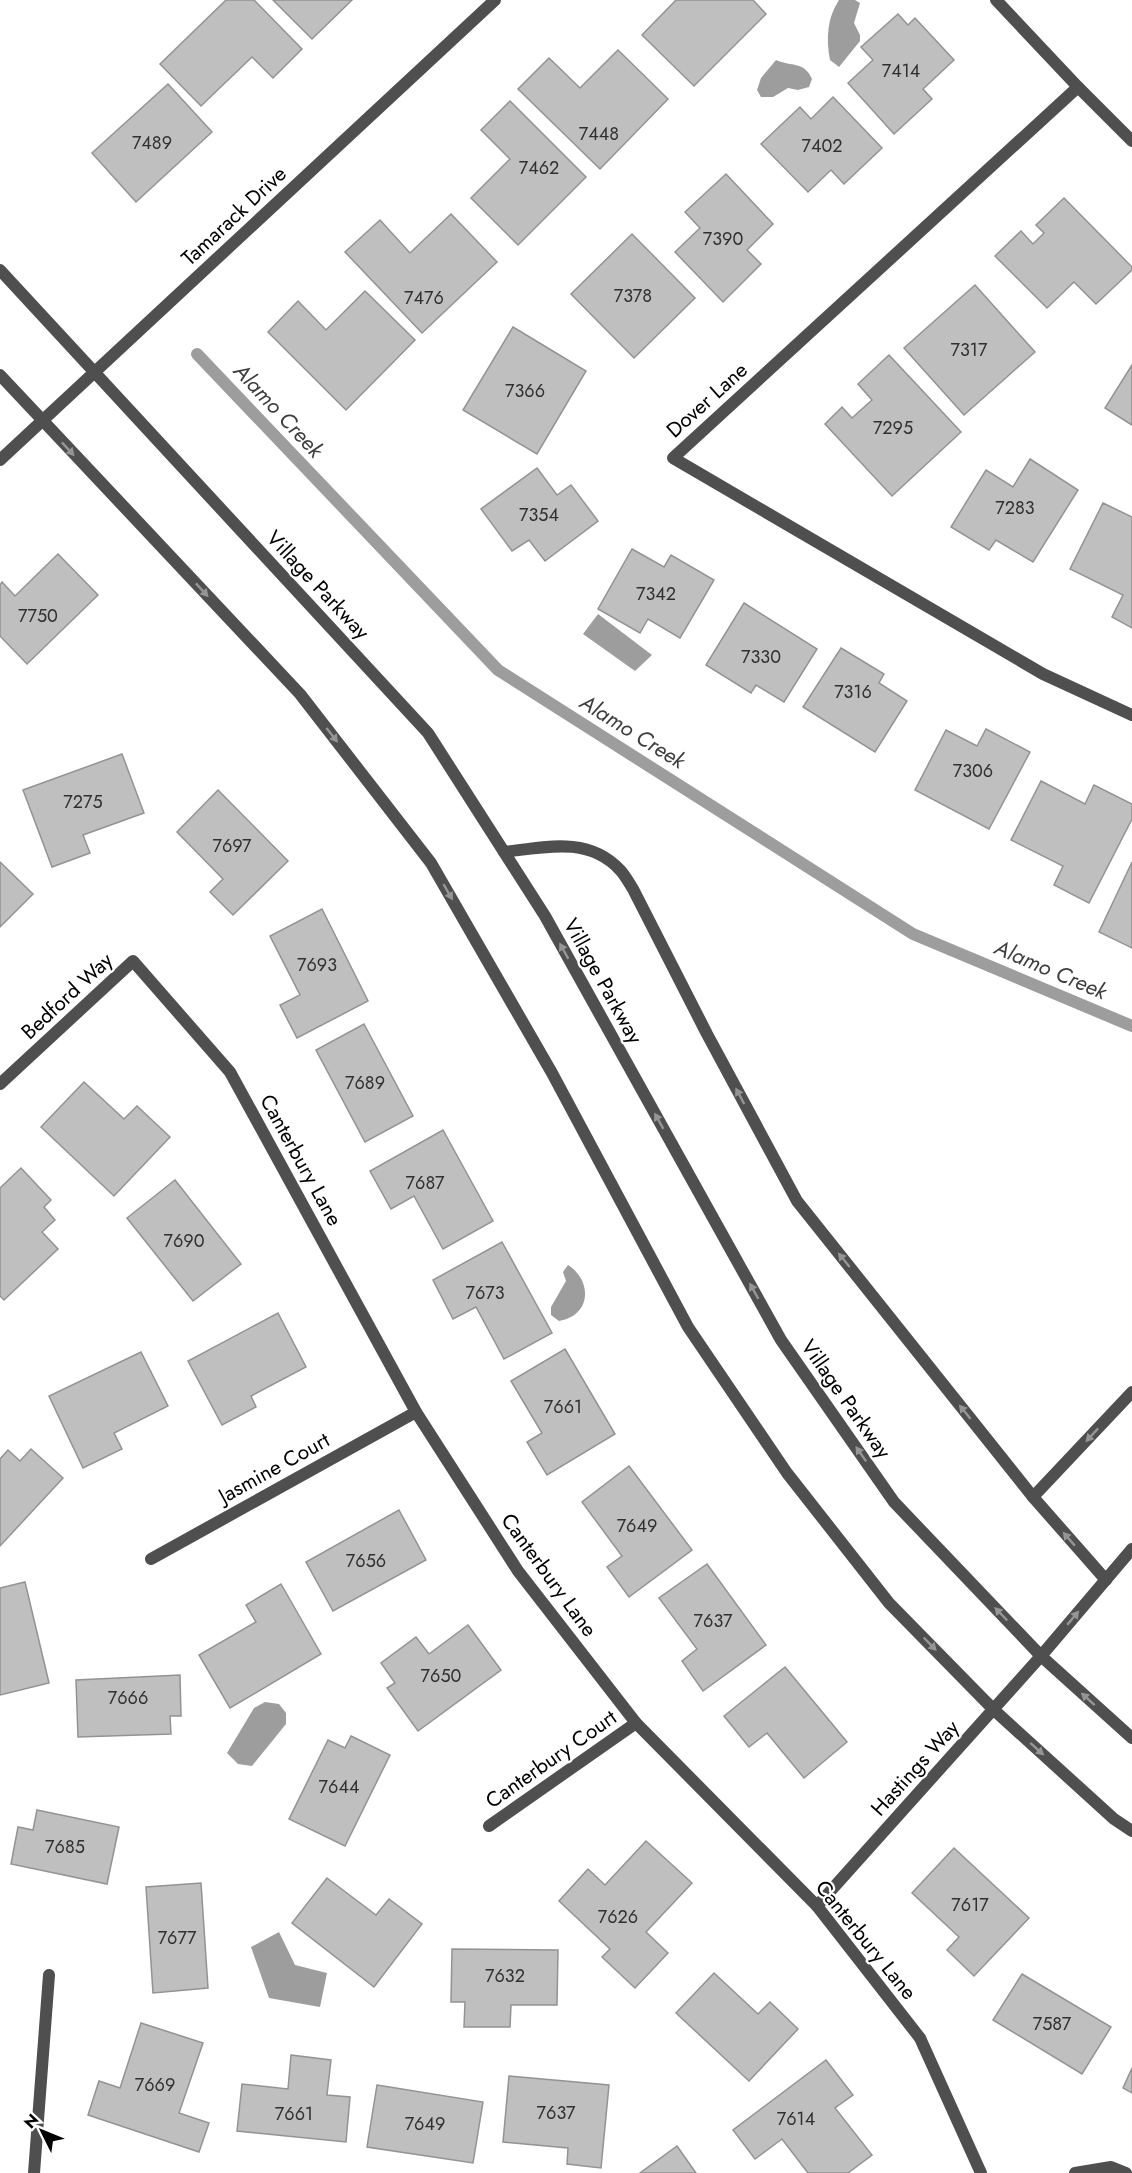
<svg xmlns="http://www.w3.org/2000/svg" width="1132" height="2173" viewBox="0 0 1132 2173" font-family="Jost,sans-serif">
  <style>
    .water { fill: #9d9d9d }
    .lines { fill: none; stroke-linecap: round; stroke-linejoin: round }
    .stream { stroke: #9d9d9d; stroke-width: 12 }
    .building { fill: #bfbfbf; stroke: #939393; stroke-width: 1.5 }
    .service { stroke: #4f4f4f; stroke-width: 12 }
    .minor { stroke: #4f4f4f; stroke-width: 12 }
    .tertiary { stroke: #4f4f4f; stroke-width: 12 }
    .oneway { fill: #959595 }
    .labels { text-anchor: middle; stroke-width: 4.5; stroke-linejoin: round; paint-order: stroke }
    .number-label { font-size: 18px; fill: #303030 }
    .street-label { font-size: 21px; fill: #000; stroke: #fff }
    .water-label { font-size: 22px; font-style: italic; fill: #3e3e3e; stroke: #fff }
  </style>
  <rect width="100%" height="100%" fill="#fff"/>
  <g class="water">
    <path d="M839 0H855L860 3 854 23 860 35V41L839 67 830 60C826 39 827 18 839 0Z"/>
    <path d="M776 60C792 67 804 61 812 79L809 87 798 90 788 88 773 97H761L757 90 761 78Z"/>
    <path d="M598 614 652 655 635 671 583 634Z"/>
    <path d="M568 1265C593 1281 591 1316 559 1321L551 1315V1307L566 1281 563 1272Z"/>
    <path d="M265 1702 279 1704 286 1713V1724L252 1766 238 1764 227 1753 254 1708Z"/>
    <path d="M279 1932 295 1965 327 1973 320 2007 269 1998 251 1947Z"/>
  </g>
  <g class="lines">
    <path class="stream" d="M197 354 498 670 913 934 1132 1026"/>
  </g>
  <g class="building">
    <path d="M226 0H254L302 49 273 78 252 57 201 106 160 64Z"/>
    <path d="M273 0H352L312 39Z"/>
    <path d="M676 0H753L766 14 694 86 642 35Z"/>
    <path d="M898 14 908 25 915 18 954 60 923 89 932 99 894 134 848 83 873 60 861 47Z"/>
    <path d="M618 50 668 99 600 169 518 89 549 58 580 88Z"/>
    <path d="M168 84 212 132 136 202 92 153Z"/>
    <path d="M833 97 882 148 844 184 831 170 808 192 761 144 800 107 811 119Z"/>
    <path d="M510 101 586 177 518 245 471 198 510 159 481 130Z"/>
    <path d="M726 174 773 224 747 250 761 264 723 302 675 252 700 228 685 212Z"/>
    <path d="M1064 198 1132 267V270L1096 304 1074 282 1047 308 995 256 1021 231 1033 244 1044 233 1036 225Z"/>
    <path d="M451 214 497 262 422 333 345 252 380 220 410 253Z"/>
    <path d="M632 234 695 298 634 358 571 294Z"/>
    <path d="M975 285 1035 352 964 415 904 348Z"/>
    <path d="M365 291 415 340 346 410 268 332 298 301 326 330Z"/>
    <path d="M513 327 586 371 537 454 463 410Z"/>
    <path d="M889 355 961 432 892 496 825 424 842 407 852 418 872 400 858 384Z"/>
    <path d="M1132 365V425L1105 408Z"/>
    <path d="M1030 459 1078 490 1033 562 996 540 989 550 951 527 986 470 1013 487Z"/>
    <path d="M537 468 557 495 571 485 598 521 545 561 529 540 512 551 481 509Z"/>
    <path d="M1103 503 1132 517V628L1112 617 1123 595 1070 569Z"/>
    <path d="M632 549 664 567 671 555 714 580 680 638 648 619 640 633 598 609Z"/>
    <path d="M58 554 98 595 27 664 0 636V585L2 582 15 596Z"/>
    <path d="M744 603 817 649 784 702 756 685 751 693 706 665Z"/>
    <path d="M841 648 884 674 879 683 907 701 875 752 803 707Z"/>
    <path d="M986 729 1030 752 989 829 915 790 946 730 977 746Z"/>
    <path d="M122 754 144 813 83 835 90 853 52 867 23 790Z"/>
    <path d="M1041 781 1085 804 1094 785 1132 804V819L1089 903 1054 885 1063 866 1011 840Z"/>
    <path d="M218 790 288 861 233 915 210 892 223 879 177 832Z"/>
    <path d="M0 862 33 894 0 927Z"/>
    <path d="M1132 862V948L1099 932Z"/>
    <path d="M322 909 368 1001 297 1038 280 1005 300 995 270 936Z"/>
    <path d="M364 1024 413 1116 365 1142 316 1050Z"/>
    <path d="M84 1082 124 1119 137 1106 170 1137 114 1196 41 1127Z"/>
    <path d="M443 1130 493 1221 443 1249 414 1196 391 1209 370 1171Z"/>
    <path d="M21 1168 51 1200 44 1207 55 1220 42 1232 58 1249 4 1300 0 1296V1188Z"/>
    <path d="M175 1180 241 1264 193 1301 127 1218Z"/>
    <path d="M502 1242 552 1333 504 1359 476 1307 453 1319 433 1280Z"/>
    <path d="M278 1313 306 1367 251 1396 256 1407 222 1425 188 1361Z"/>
    <path d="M565 1349 615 1434 547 1475 527 1442 542 1433 511 1381Z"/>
    <path d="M141 1352 168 1406 114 1433 122 1449 83 1468 49 1396Z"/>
    <path d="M31 1449 63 1478 0 1546V1459L8 1450 20 1461Z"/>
    <path d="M629 1466 692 1550 629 1597 607 1567 622 1556 582 1502Z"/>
    <path d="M399 1510 426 1560 333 1611 306 1562Z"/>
    <path d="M707 1564 766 1645 703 1691 682 1661 697 1649 659 1598Z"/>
    <path d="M25 1582 49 1683 0 1695V1588Z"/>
    <path d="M281 1584 321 1654 230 1708 199 1655 256 1622 246 1605Z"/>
    <path d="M468 1625 501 1670 418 1731 387 1688 395 1683 381 1663 416 1637 429 1654Z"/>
    <path d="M785 1667 847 1742 804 1778 767 1733 749 1747 724 1716Z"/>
    <path d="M180 1675 181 1716H170L171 1734 78 1737 76 1680Z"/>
    <path d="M351 1736 390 1755 345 1846 289 1819 328 1740 345 1748Z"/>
    <path d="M37 1810 119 1827 107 1884 11 1864 18 1827 33 1830Z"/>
    <path d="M646 1841 692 1883 646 1932 668 1953 635 1988 602 1957 610 1949 559 1901 588 1869 605 1885Z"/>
    <path d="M954 1848 1029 1918 974 1976 947 1950 959 1937 912 1893Z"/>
    <path d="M327 1878 376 1915 389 1899 422 1924 374 1987 292 1923Z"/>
    <path d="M201 1883 208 1988 153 1993 146 1887Z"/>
    <path d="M452 1949 558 1950 557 2005H511L510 2027H464L465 2002H451Z"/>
    <path d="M714 1973 758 2014 770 2002 798 2029 749 2081 676 2013Z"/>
    <path d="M1022 1974 1111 2027 1082 2074 993 2020Z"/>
    <path d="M141 2023 203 2043 179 2113 209 2123 199 2152 88 2115 99 2081 120 2088Z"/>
    <path d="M291 2055 331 2060 327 2095 350 2097 346 2142 237 2131 242 2084 288 2089Z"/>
    <path d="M826 2060 853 2095 835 2108 872 2155 848 2173H808L782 2139 755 2159 733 2130Z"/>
    <path d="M1132 2068V2093L1123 2088Z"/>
    <path d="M509 2076 609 2085 601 2168 567 2164 568 2148 503 2142Z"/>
    <path d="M377 2085 483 2102 473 2163 367 2147Z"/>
    <path d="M677 2146 696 2173H640Z"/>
  </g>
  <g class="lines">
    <g class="service">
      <path d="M504 852C545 847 589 836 620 870 625 875 629 883 633 889L707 1034 797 1201 1033 1497 1132 1392"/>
      <path d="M1033 1497 1106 1580"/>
      <path d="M1041 1656 1132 1549"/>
    </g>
    <g class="minor">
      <path d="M996 0 1078 87 1132 141"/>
      <path d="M1078 87 673 458 1043 674 1132 715"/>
      <path d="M0 460 495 0"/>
      <path d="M0 1084 133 961 230 1072 416 1412 518 1571 636 1723 817 1906 920 2038 981 2173"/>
      <path d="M151 1559 416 1412"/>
      <path d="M489 1826 636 1723"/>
      <path d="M817 1906 1041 1656"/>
      <path d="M34 2173 49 1975"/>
      <path d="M1075 2173 1111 2167 1126 2173"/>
    </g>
    <g class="tertiary">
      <path d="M0 270 428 733 545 916 781 1340 894 1502 1041 1656 1132 1738"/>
      <path d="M0 375 300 694 431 863 552 1073 688 1327 787 1473 889 1603 994 1710 1114 1819 1132 1831"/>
    </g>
  </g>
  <defs><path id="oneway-solid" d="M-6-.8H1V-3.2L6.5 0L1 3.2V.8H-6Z" transform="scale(1.5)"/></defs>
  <g class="oneway">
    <use href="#oneway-solid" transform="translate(68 449) rotate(47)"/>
    <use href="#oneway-solid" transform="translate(202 590) rotate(47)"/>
    <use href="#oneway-solid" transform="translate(332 735) rotate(52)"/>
    <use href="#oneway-solid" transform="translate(448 892) rotate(60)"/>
    <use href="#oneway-solid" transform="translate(564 951) rotate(-119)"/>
    <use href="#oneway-solid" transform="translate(740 1096) rotate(-118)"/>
    <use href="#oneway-solid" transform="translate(659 1121) rotate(-119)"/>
    <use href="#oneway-solid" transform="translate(844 1260) rotate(-129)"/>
    <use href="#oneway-solid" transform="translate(754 1291) rotate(-119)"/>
    <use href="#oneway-solid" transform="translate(965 1412) rotate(-129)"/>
    <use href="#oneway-solid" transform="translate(1092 1435) rotate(133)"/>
    <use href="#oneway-solid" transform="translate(861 1454) rotate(-125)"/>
    <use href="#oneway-solid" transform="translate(1069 1539) rotate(-131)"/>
    <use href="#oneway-solid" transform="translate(1001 1614) rotate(-134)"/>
    <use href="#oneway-solid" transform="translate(1073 1618) rotate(-50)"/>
    <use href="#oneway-solid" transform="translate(930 1644) rotate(46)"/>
    <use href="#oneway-solid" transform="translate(1088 1699) rotate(-138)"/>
    <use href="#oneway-solid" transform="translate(1037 1749) rotate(42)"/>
  </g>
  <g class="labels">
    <g class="number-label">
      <text x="901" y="77">7414</text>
      <text x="599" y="140">7448</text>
      <text x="152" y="149">7489</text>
      <text x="822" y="152">7402</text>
      <text x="539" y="174">7462</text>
      <text x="723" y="245">7390</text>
      <text x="633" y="302">7378</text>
      <text x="424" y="304">7476</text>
      <text x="969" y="356">7317</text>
      <text x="525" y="397">7366</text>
      <text x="893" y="434">7295</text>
      <text x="1015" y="514">7283</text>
      <text x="539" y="521">7354</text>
      <text x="656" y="600">7342</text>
      <text x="38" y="622">7750</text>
      <text x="761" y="663">7330</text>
      <text x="853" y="698">7316</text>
      <text x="973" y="777">7306</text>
      <text x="83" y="808">7275</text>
      <text x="232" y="852">7697</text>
      <text x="317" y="971">7693</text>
      <text x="365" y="1089">7689</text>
      <text x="425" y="1189">7687</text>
      <text x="184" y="1247">7690</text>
      <text x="485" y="1299">7673</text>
      <text x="563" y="1413">7661</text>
      <text x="637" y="1532">7649</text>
      <text x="366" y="1567">7656</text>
      <text x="713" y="1627">7637</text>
      <text x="441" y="1682">7650</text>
      <text x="128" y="1704">7666</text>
      <text x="339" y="1793">7644</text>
      <text x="65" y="1853">7685</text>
      <text x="970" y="1911">7617</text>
      <text x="618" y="1923">7626</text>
      <text x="177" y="1944">7677</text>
      <text x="505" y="1982">7632</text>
      <text x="1052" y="2030">7587</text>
      <text x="155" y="2091">7669</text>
      <text x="556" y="2119">7637</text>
      <text x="294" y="2120">7661</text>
      <text x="796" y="2125">7614</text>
      <text x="425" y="2130">7649</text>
    </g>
    <g class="street-label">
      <text transform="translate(234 216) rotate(-43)" y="7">Tamarack Drive</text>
      <text transform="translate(707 400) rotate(-42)" y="7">Dover Lane</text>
      <text transform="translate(318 585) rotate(47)" y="7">Village Parkway</text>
      <text transform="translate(603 981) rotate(61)" y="7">Village Parkway</text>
      <text transform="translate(67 996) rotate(-43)" y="7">Bedford Way</text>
      <text transform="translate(301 1160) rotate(61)" y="7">Canterbury Lane</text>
      <text transform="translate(846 1399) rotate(55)" y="7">Village Parkway</text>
      <text transform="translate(274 1468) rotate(-29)" y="7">Jasmine Court</text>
      <text transform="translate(549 1575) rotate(54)" y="7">Canterbury Lane</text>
      <text transform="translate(551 1759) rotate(-35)" y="7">Canterbury Court</text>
      <text transform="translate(915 1768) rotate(-48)" y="7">Hastings Way</text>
      <text transform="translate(866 1940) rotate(51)" y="7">Canterbury Lane</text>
    </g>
    <g class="water-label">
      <text transform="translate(279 410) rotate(47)" y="8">Alamo Creek</text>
      <text transform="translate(633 731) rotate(32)" y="8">Alamo Creek</text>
      <text transform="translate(1051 969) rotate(23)" y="8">Alamo Creek</text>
    </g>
  </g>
  <g transform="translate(42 2131) rotate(313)" stroke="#ffffff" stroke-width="4.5" paint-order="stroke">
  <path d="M0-4.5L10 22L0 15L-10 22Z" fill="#000000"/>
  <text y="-9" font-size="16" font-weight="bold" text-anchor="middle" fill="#000000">N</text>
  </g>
</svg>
